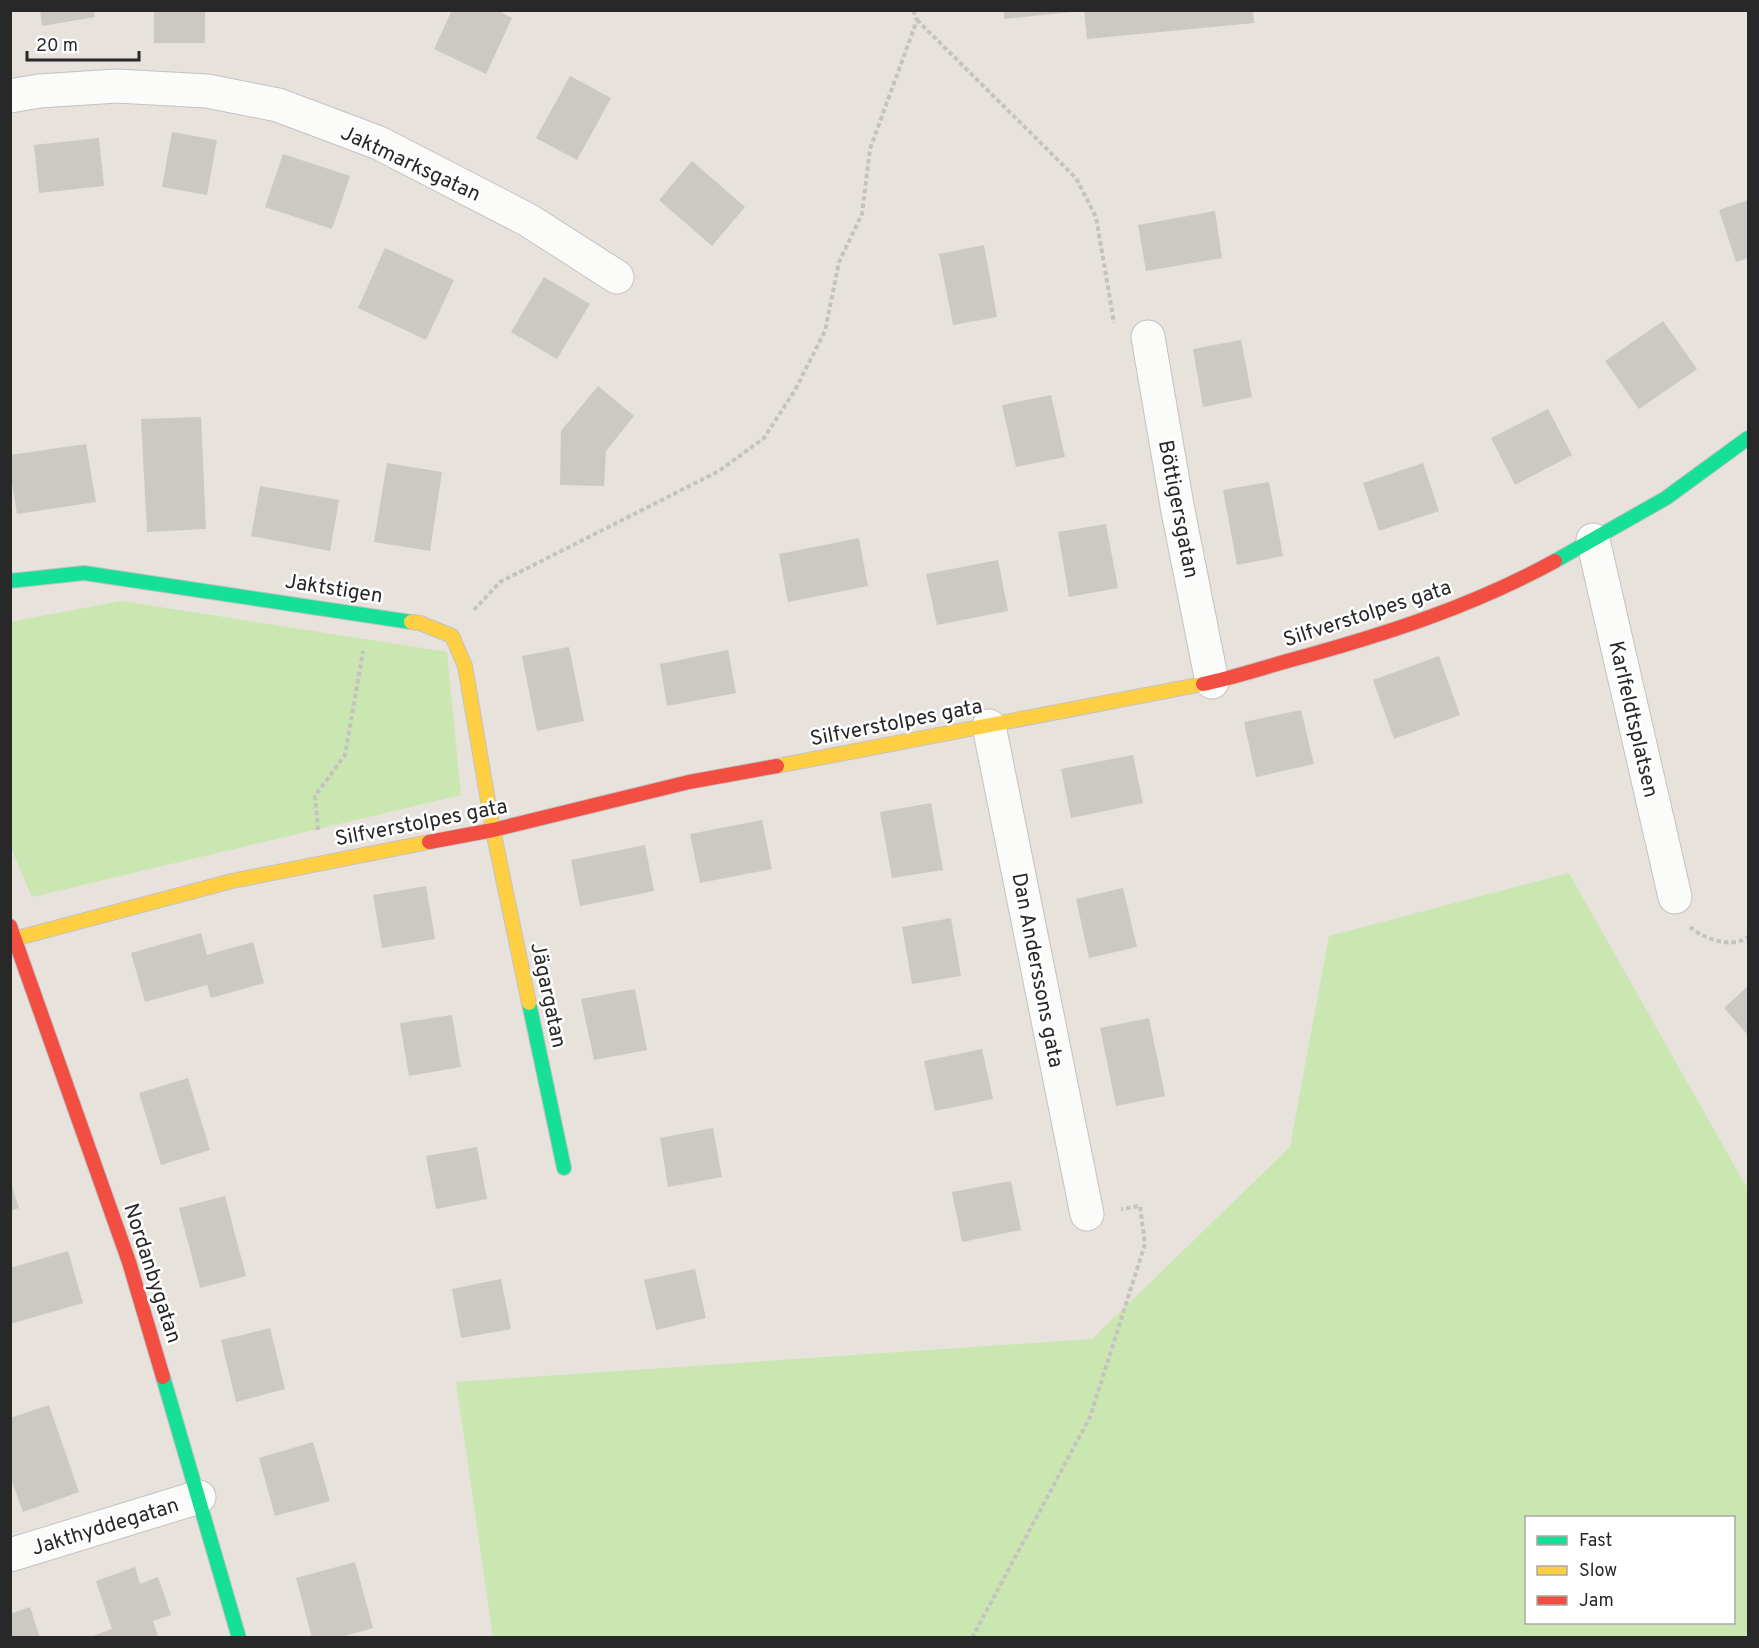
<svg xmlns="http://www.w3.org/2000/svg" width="1759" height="1648" viewBox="0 0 1759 1648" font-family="Overpass,sans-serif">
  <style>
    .green { fill: #cae6b1; fill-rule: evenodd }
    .building { fill: #ccc8c4 }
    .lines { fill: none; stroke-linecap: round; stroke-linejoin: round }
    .street-casing { stroke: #c4c2c3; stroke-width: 35 }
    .fast-casing { stroke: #c4c2c3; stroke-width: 16 }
    .slow-casing { stroke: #c4c2c3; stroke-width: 16 }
    .jam-casing { stroke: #c4c2c3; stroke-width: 16 }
    .path { stroke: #c4c3c2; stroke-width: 4; stroke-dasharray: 4.5 3; stroke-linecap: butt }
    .street { stroke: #fbfbfa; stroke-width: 33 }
    .fast { stroke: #16e098; stroke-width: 14 }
    .slow { stroke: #ffcf43; stroke-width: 14 }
    .jam { stroke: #f24e42; stroke-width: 14 }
    .labels { text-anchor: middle; stroke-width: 5; stroke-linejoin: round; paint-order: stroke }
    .street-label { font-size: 21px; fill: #282828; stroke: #fff }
  </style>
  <rect width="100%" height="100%" fill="#e7e2dc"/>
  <g class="green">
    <path d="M121 601 447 652 461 795 32 897 11 848 10 622Z"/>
    <path d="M1569 873 1743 1181 1748 1187V1637H493L456 1382 1092 1339 1290 1147 1329 936ZM1526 1518H1734V1622H1526Z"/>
  </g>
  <g class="building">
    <path d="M40 10H93L95 17 42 26Z"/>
    <rect x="154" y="10" width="51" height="33"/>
    <path d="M452 10H497L512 18 486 74 434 49Z"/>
    <path d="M1004 10H1072V12L1004 19Z"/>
    <path d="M1084 10H1253L1254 23 1087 39Z"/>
    <path d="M570 76 611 98 577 160 536 138Z"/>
    <path d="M172 132 217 140 207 195 162 187Z"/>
    <path d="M99 138 104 186 39 193 34 145Z"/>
    <path d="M283 154 350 176 332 229 265 207Z"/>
    <path d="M692 161 745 207 712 246 659 200Z"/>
    <path d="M1748 200V258L1736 262 1719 210Z"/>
    <path d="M1215 211 1222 258 1146 271 1138 225Z"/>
    <path d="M984 245 997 317 953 325 939 254Z"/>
    <path d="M385 248 454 280 426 340 358 308Z"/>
    <path d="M544 277 590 304 557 359 511 332Z"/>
    <path d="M1663 321 1697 369 1639 409 1605 361Z"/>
    <path d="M1241 340 1252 397 1203 407 1193 349Z"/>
    <path d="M598 386 634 416 606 451 604 486 560 485 561 431Z"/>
    <path d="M1051 395 1065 457 1016 467 1002 405Z"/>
    <path d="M1548 409 1572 455 1515 485 1491 438Z"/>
    <path d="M201 417 206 529 147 532 141 419Z"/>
    <path d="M86 444 96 502 17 514 10 471V455Z"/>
    <path d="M387 463 442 472 430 551 374 542Z"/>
    <path d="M1423 463 1439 511 1379 531 1363 483Z"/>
    <path d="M1269 482 1283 556 1237 565 1223 490Z"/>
    <path d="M260 486 339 500 330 551 251 536Z"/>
    <path d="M1106 524 1118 588 1069 597 1058 532Z"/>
    <path d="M859 538 868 586 788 602 779 554Z"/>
    <path d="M998 560 1008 611 937 625 926 574Z"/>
    <path d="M569 647 584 721 537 731 522 656Z"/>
    <path d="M728 650 736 693 667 706 660 664Z"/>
    <path d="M1439 656 1460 715 1394 739 1373 680Z"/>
    <path d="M1301 710 1314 764 1256 777 1244 722Z"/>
    <path d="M1133 755 1143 803 1071 818 1061 769Z"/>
    <path d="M931 803 943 870 892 878 880 812Z"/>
    <path d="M762 820 772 869 700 883 690 834Z"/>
    <path d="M645 845 654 891 580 906 571 860Z"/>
    <path d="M426 886 435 939 382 948 373 895Z"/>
    <path d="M1123 888 1137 947 1089 958 1076 899Z"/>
    <path d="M951 918 961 976 912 984 902 927Z"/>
    <path d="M201 933 207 955 253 942 264 983 211 998 207 985 145 1002 131 953Z"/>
    <path d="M1748 986V1035L1724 1008Z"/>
    <path d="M635 989 647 1050 594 1060 581 999Z"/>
    <path d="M452 1015 461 1067 409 1076 400 1023Z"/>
    <path d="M1149 1018 1165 1096 1116 1106 1100 1028Z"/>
    <path d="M982 1049 993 1099 935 1111 924 1061Z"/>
    <path d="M188 1078 210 1150 161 1165 139 1093Z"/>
    <path d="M713 1128 722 1177 668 1187 660 1138Z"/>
    <path d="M477 1147 487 1199 436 1209 426 1156Z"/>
    <path d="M1011 1181 1021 1230 962 1242 952 1192Z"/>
    <path d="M11 1184 19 1208 10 1211V1185Z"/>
    <path d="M225 1196 246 1276 200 1288 179 1208Z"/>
    <path d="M68 1251 83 1303 10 1324V1268Z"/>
    <path d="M695 1269 706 1318 656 1330 644 1280Z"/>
    <path d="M501 1279 511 1329 461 1338 452 1289Z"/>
    <path d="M270 1328 285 1389 236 1402 221 1340Z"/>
    <path d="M49 1405 79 1492 23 1512 10 1476V1418Z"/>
    <path d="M313 1442 330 1501 275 1516 259 1458Z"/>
    <path d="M355 1562 373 1628 338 1638H312L296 1578Z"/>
    <path d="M135 1567 140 1584 158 1577 171 1615 153 1621 159 1638H93V1636L112 1629 96 1581Z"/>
    <path d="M30 1607 40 1638H10V1614Z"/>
  </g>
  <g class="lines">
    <g class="street-casing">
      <g id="street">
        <path d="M10 96 39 91 117 86 207 91 278 105 379 143 528 220 617 277"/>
        <path d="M1148 337 1178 511 1212 682"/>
        <path d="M1593 540 1675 897"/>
        <path d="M989 726 1087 1214"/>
        <path d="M10 1555 199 1497"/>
      </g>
    </g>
    <g class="fast-casing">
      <g id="fast">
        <path d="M1555 561 1666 498 1748 438"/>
        <path d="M10 581 84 573 411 622"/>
        <path d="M529 1003 564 1168"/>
        <path d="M163 1377 239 1638"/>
      </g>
    </g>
    <g class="slow-casing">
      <g id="slow">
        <path d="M411 622 420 623 452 636 465 666 493 830 529 1003"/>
        <path d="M777 766 1203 684"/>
        <path d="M10 940 232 881 429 842"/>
      </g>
    </g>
    <g class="jam-casing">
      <g id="jam">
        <path d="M1203 684C1232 678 1262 668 1291 660 1383 635 1471 607 1555 561"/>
        <path d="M429 842 493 830 689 782 777 766"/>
        <path d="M10 926 129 1262 163 1377"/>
      </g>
    </g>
    <g class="path">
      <path d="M917 20 1076 178 1096 217 1114 323"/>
      <path d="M474 610 500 582 719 471 764 438 795 390 825 331 839 262 862 214 870 149 917 20 913 10"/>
      <path d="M318 830 315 796 345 755 363 651"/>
      <path d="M1690 927C1704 939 1732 949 1748 937"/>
      <path d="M972 1638 1090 1417 1145 1244 1140 1206 1121 1209"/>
    </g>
    <use href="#street" class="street"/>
    <use href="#fast" class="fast"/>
    <use href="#slow" class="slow"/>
    <use href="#jam" class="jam"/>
  </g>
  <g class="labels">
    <g class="street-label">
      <text transform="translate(411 163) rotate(25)" y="7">Jaktmarksgatan</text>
      <text transform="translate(1179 509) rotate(79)" y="7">Böttigersgatan</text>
      <text transform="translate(334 588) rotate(9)" y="7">Jaktstigen</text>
      <text transform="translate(1367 613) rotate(-18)" y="7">Silfverstolpes gata</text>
      <text transform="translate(1634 719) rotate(77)" y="7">Karlfeldtsplatsen</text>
      <text transform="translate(896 722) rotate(-11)" y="7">Silfverstolpes gata</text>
      <text transform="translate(421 822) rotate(-11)" y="7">Silfverstolpes gata</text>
      <text transform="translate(1038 970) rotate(79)" y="7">Dan Anderssons gata</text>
      <text transform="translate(549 995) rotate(78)" y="7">Jägargatan</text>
      <text transform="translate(153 1273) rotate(72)" y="7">Nordanbygatan</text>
      <text transform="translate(105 1526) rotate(-17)" y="7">Jakthyddegatan</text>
    </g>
  </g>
  <rect width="1759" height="1648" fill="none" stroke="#282828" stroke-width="24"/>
  <rect x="1525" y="1516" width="210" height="108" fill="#ffffff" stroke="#a9a9a9" stroke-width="1.5"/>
  <rect x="1537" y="1536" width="30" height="9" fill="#16e098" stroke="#a9a9a9" stroke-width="1.5"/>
  <text x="1579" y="1546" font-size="18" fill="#282828">Fast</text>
  <rect x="1537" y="1566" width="30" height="9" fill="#ffcf43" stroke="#a9a9a9" stroke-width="1.5"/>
  <text x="1579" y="1576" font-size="18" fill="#282828">Slow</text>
  <rect x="1537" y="1596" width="30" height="9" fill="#f24e42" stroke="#a9a9a9" stroke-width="1.5"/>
  <text x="1579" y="1606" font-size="18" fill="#282828">Jam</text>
  <path d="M27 51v9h112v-9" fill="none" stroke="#282828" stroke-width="3"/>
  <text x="36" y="51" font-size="18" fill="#282828" stroke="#ffffff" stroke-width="4.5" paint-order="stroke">20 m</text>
</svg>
